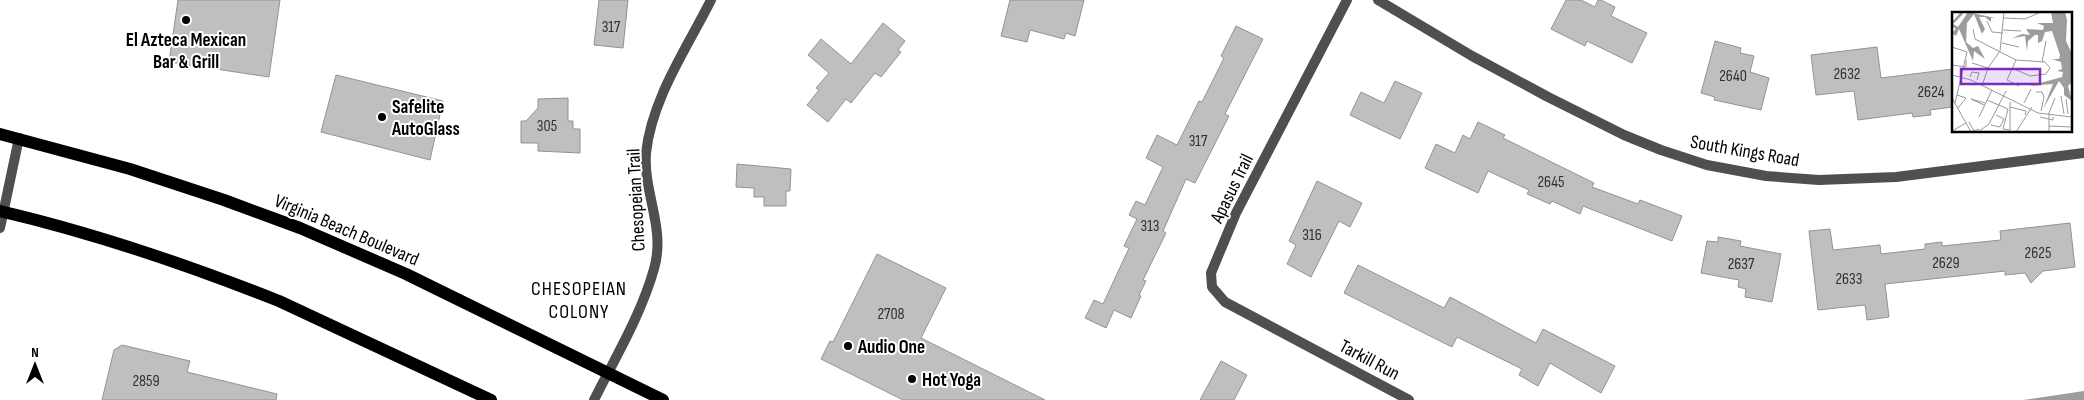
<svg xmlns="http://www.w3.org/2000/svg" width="2084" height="400" viewBox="0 0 2084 400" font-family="'Sofia Sans Condensed',sans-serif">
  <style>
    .water { fill: #9d9d9d }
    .building { fill: #bfbfbf; stroke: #939393 }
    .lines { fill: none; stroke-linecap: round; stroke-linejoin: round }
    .street { stroke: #4f4f4f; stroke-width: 10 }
    .primary { stroke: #000; stroke-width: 12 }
    .poi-dot { fill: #000; stroke: #fff; stroke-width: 2 }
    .labels { text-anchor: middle; stroke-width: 4; stroke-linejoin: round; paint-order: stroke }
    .number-label { font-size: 16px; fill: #303030 }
    .poi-label { font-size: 19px; font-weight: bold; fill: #000; stroke: #fff; text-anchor: start }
    .street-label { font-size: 19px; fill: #000; stroke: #fff }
    .neighbourhood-label { font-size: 20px; letter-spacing: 1px; fill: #000; stroke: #fff }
    .inset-road { fill: none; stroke: #999; stroke-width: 1 }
    .view { fill: #7b2cbf; fill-opacity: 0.15; stroke: #7b2cbf; stroke-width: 2.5 }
    .inset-edge { fill: none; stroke: #000; stroke-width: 2.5 }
  </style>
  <rect width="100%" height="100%" fill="#fff"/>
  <path class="water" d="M2084 391V400H2023Z"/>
  <g class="building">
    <path d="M178 0H280L269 77 169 62Z"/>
    <path d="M599 0H628L623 48 594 45Z"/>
    <path d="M1010 0H1084L1075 36 1066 33 1064 39 1030 30 1027 42 1001 36Z"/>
    <path d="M1566 0H1581L1595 7 1598 0H1601L1615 7 1611 16 1647 33 1632 63 1587 41 1585 46 1551 29Z"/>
    <path d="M883 23 905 41 898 50 901 52 881 77 875 73 851 103 846 99 828 122 807 105 819 90 816 88 829 73 808 55 821 39 851 64Z"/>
    <path d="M1236 26 1263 39 1225 114 1229 116 1195 183 1186 179 1163 231 1166 233 1143 280 1146 281 1139 295 1141 296 1131 318 1114 310 1106 328 1085 318 1094 300 1103 304 1129 248 1124 246 1137 219 1129 215 1136 201 1145 205 1163 167 1146 158 1157 135 1177 145 1199 101 1202 102 1224 58 1221 56Z"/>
    <path d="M1715 41 1741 48 1740 53 1754 56 1750 72 1769 78 1761 110 1714 100 1715 97 1701 93Z"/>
    <path d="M1877 47 1881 78 1953 69V107L1930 110 1931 115 1913 117 1912 113 1858 120 1854 91 1816 95 1811 55Z"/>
    <path d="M336 75 443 101 430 160 321 132Z"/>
    <path d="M1395 81 1422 93 1400 139 1350 115 1361 92 1384 103Z"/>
    <path d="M568 98V121H573V129H580V153L538 151V143H521V121H526L538 108V99Z"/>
    <path d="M1478 122 1505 135 1503 138 1594 183 1592 187 1638 204 1640 200 1682 216 1672 241 1583 206 1580 214 1552 201 1550 204 1527 194 1529 190 1488 171 1478 193 1425 168 1436 144 1455 153 1463 135 1470 139Z"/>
    <path d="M737 164 791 169 790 191H786V206H764V197H754V188L736 187Z"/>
    <path d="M1317 181 1362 203 1350 227 1339 221 1311 277 1287 264 1296 245 1289 241Z"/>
    <path d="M2070 223 2075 267 2043 271 2031 283 2025 273 2005 275V271L1885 284 1889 317 1867 320 1865 305 1818 310 1809 231 1830 229 1833 250 1880 245 1881 254 1925 249V244L1942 242V246L2001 240 2000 231Z"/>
    <path d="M1718 237 1741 241 1740 246 1781 254 1772 302 1745 297 1746 289 1738 287 1739 280 1701 273 1707 241 1718 242Z"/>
    <path d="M877 254 946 288 921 338 1045 400H903L821 359 830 341 833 342Z"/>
    <path d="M1358 265 1444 308 1450 297 1536 343 1543 329 1615 366 1601 393 1550 363 1538 386 1519 375 1522 369 1457 337 1452 347 1344 293Z"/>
    <path d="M122 345 190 361 187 372 277 394 276 400H102L114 350Z"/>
    <path d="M1221 361 1247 375 1234 400H1200Z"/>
  </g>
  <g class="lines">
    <g class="street">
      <path d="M1347 0 1236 213 1211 273 1212 287 1225 302 1409 400"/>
      <path d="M1378 0 1472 56 1548 97 1624 135 1661 150 1707 165 1766 176 1819 180 1896 177 2084 153"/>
      <path d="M0 228 19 138"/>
      <path d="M594 400C615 358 641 315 654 269 666 228 643 193 646 153 652 98 687 48 711 0"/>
    </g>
    <g class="primary">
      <path d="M0 134 130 169 224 200 300 228 406 274 663 400"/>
      <path d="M0 211C95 233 188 265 279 301L491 400"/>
    </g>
  </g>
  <g class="poi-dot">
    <circle cx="186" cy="20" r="5"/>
    <circle cx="382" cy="117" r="5"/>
    <circle cx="848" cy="346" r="5"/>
    <circle cx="912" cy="379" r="5"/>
  </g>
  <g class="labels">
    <g class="number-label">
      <text x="611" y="32">317</text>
      <text x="1847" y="79">2632</text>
      <text x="1733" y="81">2640</text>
      <text x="1931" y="97">2624</text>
      <text x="547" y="131">305</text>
      <text x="1198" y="146">317</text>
      <text x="1551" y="187">2645</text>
      <text x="1150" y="231">313</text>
      <text x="1312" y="240">316</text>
      <text x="2038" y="258">2625</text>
      <text x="1946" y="268">2629</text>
      <text x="1741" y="269">2637</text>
      <text x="1849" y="284">2633</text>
      <text x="891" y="319">2708</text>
      <text x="146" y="386">2859</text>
    </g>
    <g class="poi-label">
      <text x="186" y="46" text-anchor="middle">El Azteca Mexican<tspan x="186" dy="22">Bar &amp; Grill</tspan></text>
      <text x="392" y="113">Safelite<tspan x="392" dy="22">AutoGlass</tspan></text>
      <text x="858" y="353">Audio One</text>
      <text x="922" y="386">Hot Yoga</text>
    </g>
    <g class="street-label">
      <text transform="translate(1745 150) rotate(10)" y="7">South Kings Road</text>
      <text transform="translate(1231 188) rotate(-64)" y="7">Apasus Trail</text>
      <text transform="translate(635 200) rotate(-93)" y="7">Chesopeian Trail</text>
      <text transform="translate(347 229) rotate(23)" y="7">Virginia Beach Boulevard</text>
      <text transform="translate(1370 359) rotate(28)" y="7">Tarkill Run</text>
    </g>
    <g class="neighbourhood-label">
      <text x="579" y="295">CHESOPEIAN<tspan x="579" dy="23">COLONY</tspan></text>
    </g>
  </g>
  <g transform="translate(1952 12)">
    <rect width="120" height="120" fill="#fff"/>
    <path d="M9 0 11 2 1 12 6 15 16 0 43 6H39V10L33 5H27L33 17 30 22 22 2 15 11 14 30 21 36 26 34 33 47 22 39 21 49 7 17 4 24 0 21 4 17 0 14V10ZM99 0H113L115 8 114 29 120 42V70L116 74 120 89 112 83V76L107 69 91 97 101 72 77 74 110 65 111 60 105 59 110 57 109 50 100 47H107L108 43 100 19 93 20 90 29 86 31V23H83L76 29 75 39 73 24 60 26 70 22 78 23 74 17 91 18 92 14 85 11H101Z" fill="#9d9d9d"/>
    <path class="inset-road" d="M52 6 73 7 89 0M35 9 40 20 51 21M21 17 23 27 64 48 93 50 98 56 94 62 78 64 60 56M51 18 69 19M50 31 67 35M0 35 15 40 3 91M64 48 55 68 67 74M90 50 94 29M20 51 36 56M0 53 14 55V48M0 63 19 68 86 101 120 105M18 65 20 60 27 61 25 68M30 74 36 56 48 39 52 0M84 80H90L92 85 89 99M5 83 14 86 6 96M109 84 112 102M0 86 19 120M114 87 116 102M35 88 56 97 51 117 58 118V90M72 91 79 77M32 93 19 87 33 91M58 95 74 99 73 103M27 105 40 78M88 105 101 108V105M17 110 22 119 27 117M39 113 48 115 52 107 44 103M97 114 120 115M0 119 14 111M26 120 37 112 54 79M64 120 80 95M97 120V101L103 86"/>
    <path class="view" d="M9 57H88V72H9Z"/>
    <rect width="120" height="120" class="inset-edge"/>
  </g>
  <g transform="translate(35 365)" stroke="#ffffff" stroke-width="4" paint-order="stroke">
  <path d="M0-4L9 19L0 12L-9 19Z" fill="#000000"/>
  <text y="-8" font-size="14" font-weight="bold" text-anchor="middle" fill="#000000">N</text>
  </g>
</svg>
